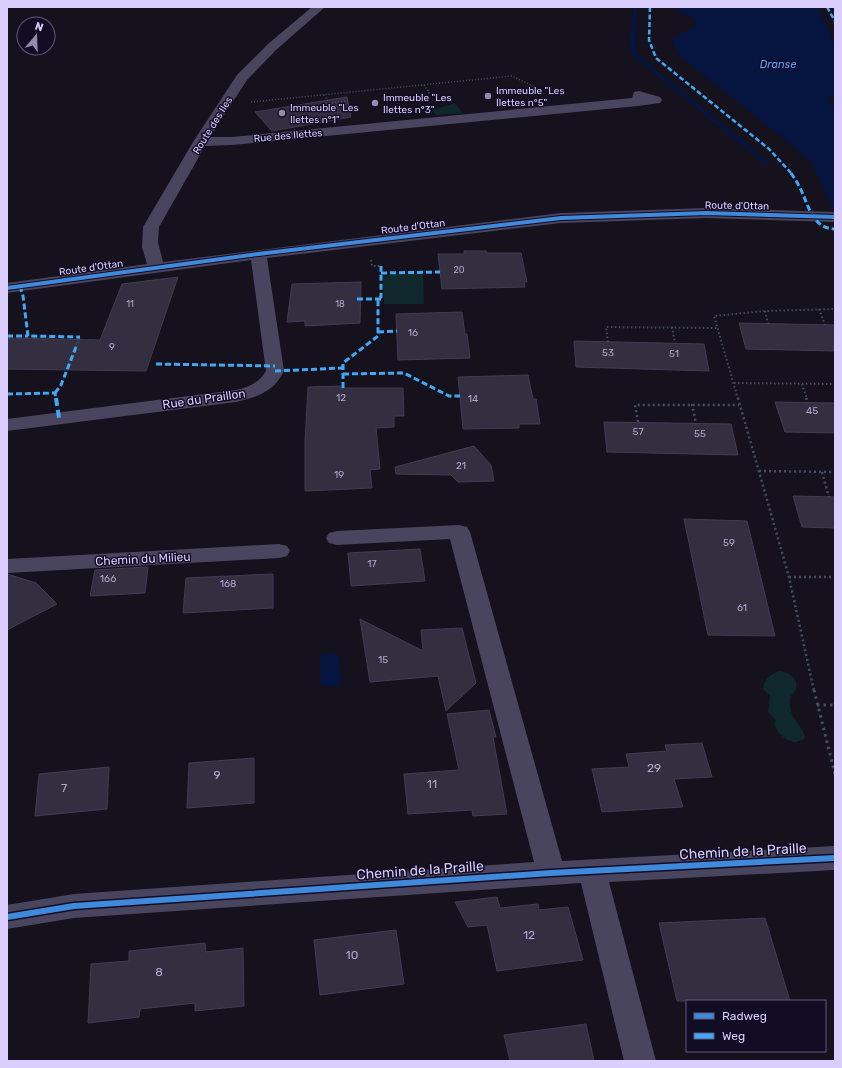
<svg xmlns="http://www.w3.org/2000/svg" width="842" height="1068" viewBox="0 0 842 1068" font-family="Rubik,sans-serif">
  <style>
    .green { fill: #0f282c }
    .water { fill: #061440 }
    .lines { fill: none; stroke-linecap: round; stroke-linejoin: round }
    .stream { fill: #061440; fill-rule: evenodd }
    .building { fill: #332f40; stroke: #423b53 }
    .path-far3 { stroke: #445061; stroke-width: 1.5; stroke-dasharray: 1 2; stroke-linecap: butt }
    .path-far2 { stroke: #445061; stroke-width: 2; stroke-dasharray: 1.5 2.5; stroke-linecap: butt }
    .path-far1 { stroke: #445061; stroke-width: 2.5; stroke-dasharray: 2 3; stroke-linecap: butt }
    .path { stroke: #445061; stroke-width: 3; stroke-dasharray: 2.5 4; stroke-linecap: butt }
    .street { fill: #49455f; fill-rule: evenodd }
    .quiet-far2 { stroke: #3fa9f5; stroke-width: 2.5; stroke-dasharray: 5 2.5; stroke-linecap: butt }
    .quiet-far1 { stroke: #3fa9f5; stroke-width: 3; stroke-dasharray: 6 3; stroke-linecap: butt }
    .quiet { stroke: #3fa9f5; stroke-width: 4; stroke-dasharray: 8 4; stroke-linecap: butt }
    .cycleway-far1-casing { stroke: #120c24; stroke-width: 6 }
    .cycleway-casing { stroke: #120c24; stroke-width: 9 }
    .cycleway-far1 { stroke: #408adc; stroke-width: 4 }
    .cycleway { stroke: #408adc; stroke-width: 6 }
    .poi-dot { fill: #948cb0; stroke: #120c24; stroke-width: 1.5 }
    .labels { text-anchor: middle; stroke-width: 3; stroke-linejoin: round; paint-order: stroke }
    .far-number-label { font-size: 9px; fill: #b0a6cf }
    .far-poi-label { font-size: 10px; fill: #d9ceff; stroke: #120c24; text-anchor: start }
    .far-street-label { font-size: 10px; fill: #d9ceff; stroke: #120c24 }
    .number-label { font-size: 10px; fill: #b0a6cf }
    .far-water-label { font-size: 11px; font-style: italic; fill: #5ca1ff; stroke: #120c24 }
    .street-label { font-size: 12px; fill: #d9ceff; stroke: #120c24 }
    .near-number-label { font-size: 12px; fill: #b0a6cf }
    .near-street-label { font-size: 14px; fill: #d9ceff; stroke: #120c24 }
  </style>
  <rect width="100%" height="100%" fill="#15121e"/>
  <g class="green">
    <path d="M455 103 462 113 436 115 433 110Z"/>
    <path d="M391 274H423L424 304H384L383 278Z"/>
    <path d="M779 671C788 672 799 678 796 688 796 692 792 693 791 696 789 699 790 707 791 711 793 721 803 726 805 738 802 740 797 743 793 742 787 741 776 732 775 725 775 723 776 721 775 719L768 712 770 696 763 689C764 679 770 675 779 671Z"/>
  </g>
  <g class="water">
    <path d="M674 7H816L828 28 835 48V94L829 99V103L835 109V213L812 163 782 137 684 60C677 53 673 48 673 38L693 27 696 22C691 14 680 14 674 7Z"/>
    <path d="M334 653 339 655 342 681 337 686H325L320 684V659L323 654Z"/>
  </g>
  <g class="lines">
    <path class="stream" d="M633 7H637L635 42 637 54 769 162V164H765L633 56 629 42Z"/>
  </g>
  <g class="building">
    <path d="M347 97 351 117 272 131 255 112Z"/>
    <path d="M464 251H486V253H521L527 282H524L525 287 442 289 438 254H464Z"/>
    <path d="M178 277 146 371 7 369V338L100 340 122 284Z"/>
    <path d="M361 282 360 323 305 326V321L287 322 292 284Z"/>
    <path d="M462 312 465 334H467L470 358 398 360 396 314Z"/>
    <path d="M739 323 835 325V351L746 349Z"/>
    <path d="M574 341 704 344 709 371 576 367Z"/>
    <path d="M528 375 533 399H536L540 424H519V428L463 429 458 377Z"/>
    <path d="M340 386V388H403L404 416H394V427L376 428 380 469 370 470 372 488 305 491V442L308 387Z"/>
    <path d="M775 402 835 403V433L785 432Z"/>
    <path d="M604 422 731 424 738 455 607 452Z"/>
    <path d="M474 446 491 465 494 481 458 482 451 475 396 474 395 467Z"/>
    <path d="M793 496 835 497V528L802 527Z"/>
    <path d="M684 519 747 521 775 636 708 635Z"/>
    <path d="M420 549 425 581 351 586 348 553Z"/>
    <path d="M148 567 145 593 90 596 95 570Z"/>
    <path d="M7 574 36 583 57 604 7 630Z"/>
    <path d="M273 574V608L183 613 186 578Z"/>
    <path d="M360 619 423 651 421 630 462 628 476 683 446 711 438 676 370 682Z"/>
    <path d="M489 710 496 737H493L507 814 473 816 472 810 408 814 404 774 459 770 447 714Z"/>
    <path d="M702 743 712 777 674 779 683 807 602 812 592 769 629 767 626 754 667 751 665 745Z"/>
    <path d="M254 758V803L187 808 189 763Z"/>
    <path d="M109 767 107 809 35 816 39 774Z"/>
    <path d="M497 897 500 908 538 904 539 910 568 907 583 960 497 971 487 925 468 927 455 902Z"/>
    <path d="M765 918 790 1001H677L659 923Z"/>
    <path d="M396 930 404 984 320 995 314 940Z"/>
    <path d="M205 943 206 952 243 948 244 1006 195 1011V1003L140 1009 139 1017 88 1023 91 964 129 961V951Z"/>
    <path d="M586 1024 594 1061H510L504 1035Z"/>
  </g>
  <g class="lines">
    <g class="path-far3">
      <path d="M424 85 429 92 427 103"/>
      <path d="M324 95 335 111"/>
      <path d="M251 102 512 76 533 86 538 91"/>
      <path d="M329 103 350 101"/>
    </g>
    <g class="path-far2">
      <path d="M371 260 372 266H381"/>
      <path d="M819 309 825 325"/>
      <path d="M765 311 768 324"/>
      <path d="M672 327 675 343"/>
      <path d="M608 342 606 327 718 328"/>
      <path d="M76 347 80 337"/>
      <path d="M734 383 835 384"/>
      <path d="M802 384 807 399"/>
      <path d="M738 399 714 316 765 311 835 309"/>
    </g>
    <g class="path-far1">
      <path d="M738 398 789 577 814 691"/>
      <path d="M806 398 808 403"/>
      <path d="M692 404 696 424"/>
      <path d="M638 422 635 405H739"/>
      <path d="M759 471 835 472"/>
      <path d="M822 472 829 497"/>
      <path d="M789 577H835"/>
    </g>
    <g class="path">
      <path d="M814 690 835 774"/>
      <path d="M817 705H835"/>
    </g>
    <g class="street">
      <path d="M312 7H325L276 50 247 80 210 137H232L632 98 634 92 639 91 660 97 662 100 660 103 638 106 232 145 205 146 159 227 158 242 163 262 561 213 706 208 835 212V222L706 218 561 223 267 258 284 371C274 392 257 397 236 402L7 431V419L236 390C248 387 259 383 266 371L251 260 7 293V283L147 264 142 247 143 227 193 142 237 75 268 44Z"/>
      <path d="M459 525 467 527 470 532 562 861 835 846V870L609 882 656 1061H624L581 883 74 918 7 929V905L74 894 534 862 450 539 337 545 329 543 326 538 329 533 337 531Z"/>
      <path d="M279 544 287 546 290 551 287 556 279 558 7 573V559Z"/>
    </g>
    <g class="quiet-far2">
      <path d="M650 7 649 40 656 58 769 149 792 174"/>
      <path d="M827 7 835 21"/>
    </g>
    <g class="quiet-far1">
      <path d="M791 173C795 179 799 185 802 192 809 208 814 229 835 229"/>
      <path d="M381 273 440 272"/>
      <path d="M20 286 23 296 28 336 80 337"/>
      <path d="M357 299H382"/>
      <path d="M378 332 397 331"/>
      <path d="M7 336H28"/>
      <path d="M156 364 275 366"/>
      <path d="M275 371 343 368"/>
      <path d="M343 374 404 373 449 396H460"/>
      <path d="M343 388V363L378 336V299L381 297V266"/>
      <path d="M55 393 61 385 76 347"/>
      <path d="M7 394 55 393 56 399"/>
    </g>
    <path class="quiet" d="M56 398 59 418"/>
    <g class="cycleway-far1-casing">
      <path id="cycleway-far1" d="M7 288 258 254 561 218 706 213 835 217"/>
    </g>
    <g class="cycleway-casing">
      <path id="cycleway" d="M7 917 74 906 551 873 835 858"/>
    </g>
    <use href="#cycleway-far1" class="cycleway-far1"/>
    <use href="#cycleway" class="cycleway"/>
  </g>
  <g class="poi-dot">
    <circle cx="488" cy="96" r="4"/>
    <circle cx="375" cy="103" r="4"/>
    <circle cx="282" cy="113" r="4"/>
  </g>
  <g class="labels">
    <g class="far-number-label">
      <text x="459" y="273">20</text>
      <text x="130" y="307">11</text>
      <text x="340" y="307">18</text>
    </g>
    <g class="far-poi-label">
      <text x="496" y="94">Immeuble "Les<tspan x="496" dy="12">Ilettes n°5"</tspan></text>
      <text x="383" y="101">Immeuble "Les<tspan x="383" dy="12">Ilettes n°3"</tspan></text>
      <text x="290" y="111">Immeuble "Les<tspan x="290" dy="12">Ilettes n°1"</tspan></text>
    </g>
    <g class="far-street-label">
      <text transform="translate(212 125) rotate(-58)" y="4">Route des Iles</text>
      <text transform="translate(288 135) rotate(-5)" y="4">Rue des Ilettes</text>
      <text transform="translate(737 205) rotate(1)" y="4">Route d'Ottan</text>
      <text transform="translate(413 226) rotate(-7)" y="4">Route d'Ottan</text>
      <text transform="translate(91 267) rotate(-8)" y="4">Route d'Ottan</text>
    </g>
    <g class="number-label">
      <text x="413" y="336">16</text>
      <text x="112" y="350">9</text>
      <text x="608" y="356">53</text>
      <text x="674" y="357">51</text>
      <text x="341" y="401">12</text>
      <text x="473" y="402">14</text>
      <text x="812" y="414">45</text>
      <text x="638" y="435">57</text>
      <text x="700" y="437">55</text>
      <text x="461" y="469">21</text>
      <text x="339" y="478">19</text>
      <text x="729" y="546">59</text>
      <text x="372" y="567">17</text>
      <text x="108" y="582">166</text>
      <text x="228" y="587">168</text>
      <text x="742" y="611">61</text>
      <text x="383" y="663">15</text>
    </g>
    <g class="far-water-label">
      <text x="778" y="68">Dranse</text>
    </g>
    <g class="street-label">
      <text transform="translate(204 399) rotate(-8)" y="4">Rue du Praillon</text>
      <text transform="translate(143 559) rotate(-3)" y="4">Chemin du Milieu</text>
    </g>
    <g class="near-number-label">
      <text x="654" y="772">29</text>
      <text x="217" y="779">9</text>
      <text x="432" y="788">11</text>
      <text x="64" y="792">7</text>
      <text x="529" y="939">12</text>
      <text x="352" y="959">10</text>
      <text x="159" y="976">8</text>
    </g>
    <g class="near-street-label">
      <text transform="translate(743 851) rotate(-3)" y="5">Chemin de la Praille</text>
      <text transform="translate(420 870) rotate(-4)" y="5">Chemin de la Praille</text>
    </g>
  </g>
  <rect width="842" height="1068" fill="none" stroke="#d9ceff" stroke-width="16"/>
  <rect x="686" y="1000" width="140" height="52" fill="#120c24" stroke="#625a7c"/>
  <rect x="694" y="1013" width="20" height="6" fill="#408adc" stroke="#625a7c"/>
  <text x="722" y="1020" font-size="12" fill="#d9ceff">Radweg</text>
  <rect x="694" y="1033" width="20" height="6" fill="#3fa9f5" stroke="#625a7c"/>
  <text x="722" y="1040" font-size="12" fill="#d9ceff">Weg</text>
  <g transform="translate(36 36) rotate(19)"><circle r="19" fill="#120c24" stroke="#625a7c"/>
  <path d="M0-3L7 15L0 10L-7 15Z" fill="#948cb0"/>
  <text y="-6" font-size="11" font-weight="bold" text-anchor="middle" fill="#d9ceff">N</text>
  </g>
</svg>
